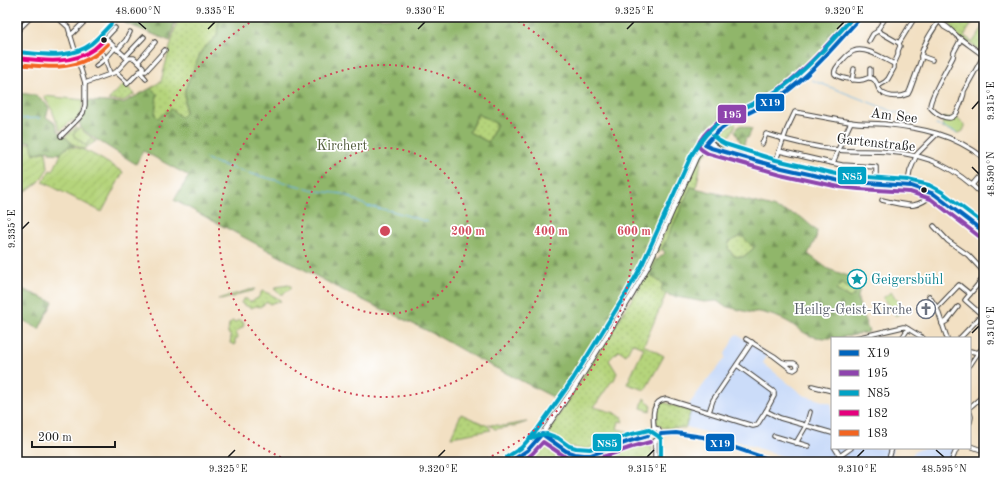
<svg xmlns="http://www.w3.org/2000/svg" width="1001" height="479" viewBox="0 0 1001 479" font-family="'Old Standard TT',serif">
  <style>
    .built { fill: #cbdcf9 }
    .grass { fill: url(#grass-dots); stroke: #68784c }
    .forest { fill: url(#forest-firs); stroke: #566944; fill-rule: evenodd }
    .park { fill: #b5d47b; stroke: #68784c }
    .garden { fill: url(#garden-furrows); stroke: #68784c }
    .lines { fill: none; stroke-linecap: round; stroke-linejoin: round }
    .stream { stroke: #6cb5e4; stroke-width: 1 }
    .minor-casing { stroke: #3c3935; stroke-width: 5.5 }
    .major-casing { stroke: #3c3935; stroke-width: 6 }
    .minor { stroke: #fff; stroke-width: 3.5 }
    .major { stroke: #fff; stroke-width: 4 }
    .bus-1-casing { stroke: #fff; stroke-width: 7 }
    .bus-2-casing { stroke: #fff; stroke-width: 7 }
    .bus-3-casing { stroke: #fff; stroke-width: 7 }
    .bus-4-casing { stroke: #fff; stroke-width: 7 }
    .bus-5-casing { stroke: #fff; stroke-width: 7 }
    .bus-1 { stroke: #0065bd; stroke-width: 4 }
    .bus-2 { stroke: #8e44ad; stroke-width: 4 }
    .bus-3 { stroke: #01a2c5; stroke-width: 4 }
    .bus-4 { stroke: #e5007d; stroke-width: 4 }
    .bus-5 { stroke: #f26522; stroke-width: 4 }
    .ticks { fill: none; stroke: #1c1c1c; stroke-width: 1.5 }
    .ring { fill: none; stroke: #d1495b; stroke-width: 2; stroke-dasharray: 2 4 }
    .bus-dot { fill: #1c1c1c; stroke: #fff; stroke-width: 1.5 }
    .labels { text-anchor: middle; stroke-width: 3.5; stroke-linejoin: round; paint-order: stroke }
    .street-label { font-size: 14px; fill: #1c1c1c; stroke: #fff }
    .park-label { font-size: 14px; fill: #525c3d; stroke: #fff }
    .culture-label { font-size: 14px; fill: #0d838f; stroke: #fff; text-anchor: start }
    .worship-label { font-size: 14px; fill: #5b616d; stroke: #fff; text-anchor: end }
    .centre { fill: #d1495b; stroke: #fff; stroke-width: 2 }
    .ring-label { font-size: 12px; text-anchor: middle; font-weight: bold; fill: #d1495b; stroke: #fff; stroke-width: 3.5; stroke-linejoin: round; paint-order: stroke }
    .line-badge { stroke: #fff; stroke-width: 1.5 }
    .badge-label { font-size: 11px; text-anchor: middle; font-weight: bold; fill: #fff }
    .neatline { fill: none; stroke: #1c1c1c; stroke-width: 1.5 }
    .ticks-label { font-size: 10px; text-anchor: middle; fill: #1c1c1c }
  </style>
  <defs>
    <pattern id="grass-dots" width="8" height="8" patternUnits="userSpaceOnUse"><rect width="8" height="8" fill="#b5d47b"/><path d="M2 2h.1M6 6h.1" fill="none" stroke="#9bb56a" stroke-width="1.8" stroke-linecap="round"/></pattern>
    <pattern id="forest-firs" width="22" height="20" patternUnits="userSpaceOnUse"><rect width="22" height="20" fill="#90b66b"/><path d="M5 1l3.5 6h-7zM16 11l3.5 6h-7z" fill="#759357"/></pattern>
    <pattern id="garden-furrows" width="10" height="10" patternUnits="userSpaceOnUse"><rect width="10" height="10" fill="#b5d47b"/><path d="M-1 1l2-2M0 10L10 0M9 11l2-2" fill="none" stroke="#9bb56a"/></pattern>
  </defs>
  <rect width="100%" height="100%" fill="#fff"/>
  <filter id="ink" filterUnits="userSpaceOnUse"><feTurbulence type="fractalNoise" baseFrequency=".025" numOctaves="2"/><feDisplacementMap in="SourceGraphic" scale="8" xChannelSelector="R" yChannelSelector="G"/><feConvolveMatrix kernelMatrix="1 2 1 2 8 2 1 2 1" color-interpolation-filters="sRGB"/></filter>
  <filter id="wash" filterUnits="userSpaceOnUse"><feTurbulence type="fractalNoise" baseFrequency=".012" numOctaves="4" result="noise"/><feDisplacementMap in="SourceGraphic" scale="16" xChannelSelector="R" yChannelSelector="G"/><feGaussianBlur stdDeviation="0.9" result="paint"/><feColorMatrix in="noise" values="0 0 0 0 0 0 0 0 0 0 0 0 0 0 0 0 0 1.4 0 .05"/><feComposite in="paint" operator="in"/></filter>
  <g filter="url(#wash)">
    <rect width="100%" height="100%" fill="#f2e0c3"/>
    <g class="built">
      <path d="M736 334 768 354 763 363 803 395 832 404V448H893L891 458 898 462H798L740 442 683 426 690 403 710 376 725 359V354Z"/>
      <path d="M923 448H956L950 462H908L914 452Z"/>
    </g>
    <g class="grass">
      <path d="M178 17H221L218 24V36L202 50 185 89V113L181 117 158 118 155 115 157 94 151 88 161 81Z"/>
      <path d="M938 17H976L964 36 973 42 984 26V48L983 49 984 55 973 45 962 39 952 30 951 25 950 24 942 22Z"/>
      <path d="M124 84 135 94 123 101 108 100Z"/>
      <path d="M478 114 497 124 488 142 469 132Z"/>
      <path d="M734 123 736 125 728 139 727 146 731 149 729 151 722 149 713 143V139L714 137Z"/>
      <path d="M76 127 77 128 73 135 86 146 92 139 96 141 84 149 76 146 65 137Z"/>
      <path d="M706 150 708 151 702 158 696 188 691 187 662 249 658 253 656 252 696 163 701 153Z"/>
      <path d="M742 236 754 248 743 257 734 256 728 249 729 242Z"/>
      <path d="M654 258 657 260 650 275 663 284 662 290 666 294 644 345 664 356 645 390 627 384 644 348 632 343 626 355 619 350 609 360 617 373 614 380 611 382 594 407 615 413V414L623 417 622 419 624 420 623 422 619 421 617 429 627 431 628 434 589 449 575 448 568 446V450C561 446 555 441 549 435V431L640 286Z"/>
      <path d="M842 284 856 292 850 298 836 290Z"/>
      <path d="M288 285 291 286V289L285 292 283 294H280L274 289 276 287C280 286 284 286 288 285Z"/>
      <path d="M255 289 253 291 239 294 236 296 221 300 218 299 249 290Z"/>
      <path d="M262 291C268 293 277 297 281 301L275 302 270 304 267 302 260 307 256 306 251 308 242 304 241 302 244 299H247L250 302 258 298Z"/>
      <path d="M240 320 244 323 243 327 236 332V336L238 338 235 340V345L230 343 231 337 228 333 229 324 232 321 235 322Z"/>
      <path d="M661 402H663L691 411 685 428H663L656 423V420L657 419 658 407Z"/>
      <path d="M461 414 488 426 491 430 451 437Z"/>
      <path d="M526 422H527L515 426 495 429 488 424 504 426Z"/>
      <path d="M647 440C654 446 652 454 652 462H572L575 458C583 458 592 458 600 456 615 451 630 441 647 440Z"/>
      <path d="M546 442C554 446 561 451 568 458L566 461 515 462 526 455 541 443Z"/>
    </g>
    <g class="forest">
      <path d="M119 17H176L170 41 125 23Z"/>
      <path d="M221 17H854L791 83 762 102 736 115 730 114 710 131 697 147 686 170 673 189 654 242 634 282 605 330 557 399 476 358 432 333 350 294 174 200 189 176 143 151 136 164 94 138 81 128 79 121 84 114 87 101 123 103 151 88 157 94 155 115 158 118 171 109 181 117 185 113V89L202 50 217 36 218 24ZM478 114 497 124 488 142 469 132Z"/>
      <path d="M17 93C33 95 39 93 49 108L46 117 55 123 58 131 75 146C68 146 64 148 61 154L49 153 50 151 47 150 34 154 30 141 17 144Z"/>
      <path d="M740 125 752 129 748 138H746L741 154 737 153 740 141 735 131Z"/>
      <path d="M691 187 769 206 801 217 817 231 816 238 808 254 828 269 848 276 859 281C862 289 857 294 858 300 861 311 865 321 869 332 850 336 830 341 811 336 803 333 796 327 790 323 782 318 773 315 764 313 759 312 756 311 752 313L724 306 717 301 704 302 672 296 666 294 661 290 663 284 650 275 657 260 665 253 662 249ZM742 236 754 248 743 257 734 256 728 249 729 242ZM842 284 855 292V293L850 298 836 290Z"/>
      <path d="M17 287 53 302 39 329 17 317Z"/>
    </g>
    <g class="park">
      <path d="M44 96 84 100 81 113 75 122 72 120 60 131 52 110Z"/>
      <path d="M956 117 965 126 963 131 959 133 942 128 943 125 942 123 944 118Z"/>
      <path d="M79 128 92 138 86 145 73 135Z"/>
      <path d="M891 292 904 309 896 316 883 298Z"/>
      <path d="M644 398 651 405 650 411 641 408Z"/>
    </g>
    <g class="garden">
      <path d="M31 143 34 155 46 151 48 168 39 182 17 197V146Z"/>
      <path d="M68 147C85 146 108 164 123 172L102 212 43 182 50 170 53 171 62 152Z"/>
    </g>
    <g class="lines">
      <g class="stream">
        <path d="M812 80 894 112 911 116"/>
        <path d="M17 119 40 118"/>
        <path d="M936 125 958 133"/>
        <path d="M982 143 984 144"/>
        <path d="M205 158 216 163 252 174 318 191 343 194 367 206 392 211 428 222"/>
      </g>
    </g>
  </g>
  <g filter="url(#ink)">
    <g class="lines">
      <g class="minor-casing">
        <g id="minor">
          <path d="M57 17 68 27 85 83V105L83 113 79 118 61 136"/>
          <path d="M886 17 878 29V31L899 43"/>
          <path d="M937 17 944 27 949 30"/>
          <path d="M942 24C948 26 952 32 957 36 966 43 975 49 984 56"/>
          <path d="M17 27 19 29 17 32"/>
          <path d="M19 29 31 17"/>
          <path d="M70 35 73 33 89 17"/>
          <path d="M105 38 128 59"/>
          <path d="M961 39 954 52 953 57C948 67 929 98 930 107 935 113 948 123 955 115 958 112 959 107 961 103 962 98 964 96 964 91L984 55"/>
          <path d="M869 41 873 34 878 31"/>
          <path d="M98 46C105 54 107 64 110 74"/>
          <path d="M117 50 126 40 130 32"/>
          <path d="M921 56 932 60"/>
          <path d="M125 57 144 37"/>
          <path d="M17 58C42 60 71 66 93 50 102 43 108 35 115 28"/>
          <path d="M138 62 155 42"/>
          <path d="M894 64C884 59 865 46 854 51 848 53 844 59 840 63 838 66 833 70 835 74 838 78 856 81 861 80 864 80 868 77 870 78 876 78 877 85 879 89 885 98 899 98 908 94L910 90 921 60C920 48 932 31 939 21"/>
          <path d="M96 66 106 58 115 48"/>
          <path d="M116 72 128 83"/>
          <path d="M870 78V69"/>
          <path d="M852 80 854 69"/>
          <path d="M85 83 116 72 129 58H134L143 67V69L141 73 146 79"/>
          <path d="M127 84 140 71H146L165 50"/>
          <path d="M878 86 885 82 888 79 894 68V64L898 55V51L900 46 899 43 915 17"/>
          <path d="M984 110V112"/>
          <path d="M709 140 714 145 721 150"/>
          <path d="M762 144 766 134C789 141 814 147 838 150 855 152 872 150 890 152 930 155 955 168 984 196"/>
          <path d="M705 145 711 148 782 168 840 181 859 183 911 186 934 194 984 232"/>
          <path d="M779 151 827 162 842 165 876 167V184"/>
          <path d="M833 163 838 150 851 122"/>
          <path d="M774 166 787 129 795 112C813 115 831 119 850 122 861 124 872 123 884 124 922 128 953 134 984 158"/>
          <path d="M972 185 984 171"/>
          <path d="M907 186 910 171 917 154 937 134"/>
          <path d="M882 200C890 202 907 206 914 205 921 204 929 198 934 194"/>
          <path d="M934 226 948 241 968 255 984 272"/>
          <path d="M929 296 937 308 947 338"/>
          <path d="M937 308 959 285 970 294 984 277"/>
          <path d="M942 324 947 321 958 307"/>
          <path d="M856 338 903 327H905L923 338"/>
          <path d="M902 338 908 329"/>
          <path d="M960 338 982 315 965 300 970 294"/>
          <path d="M746 339 774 356 791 369 794 370 797 368V365L794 363H786L783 362"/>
          <path d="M970 351 984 354"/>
          <path d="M737 365 774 392V396L766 411"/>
          <path d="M970 365 978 353 984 346"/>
          <path d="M812 386 832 391"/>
          <path d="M970 407 984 395"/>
          <path d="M709 412 713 400 752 342"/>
          <path d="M970 413 971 417 970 422"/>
          <path d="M654 428C653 417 651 401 666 399L753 426 757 425 766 411 780 418 832 433"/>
          <path d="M542 434 566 451 575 454 584 455H591L630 441 648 436"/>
          <path d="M661 434 676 433 691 435 703 437 740 449 777 462"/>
          <path d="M648 436 651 430 654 428 658 429 661 434"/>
          <path d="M774 436 808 446"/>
          <path d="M655 441 660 438 661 434"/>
          <path d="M796 443 806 426 810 412"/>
          <path d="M535 444C540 441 544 440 550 441"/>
          <path d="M970 446 984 451"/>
          <path d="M835 448 840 456"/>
          <path d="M655 462V441"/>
          <path d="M833 462 840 456 851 448"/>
          <path d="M888 462 892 448"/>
          <path d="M951 462 957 448"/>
        </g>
      </g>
      <g class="major-casing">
        <path id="major" d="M510 462 525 453 534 444 542 434 578 382 632 295 647 268 696 158C704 145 714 133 727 124 746 112 767 106 786 92 813 72 838 42 861 17"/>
      </g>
      <use href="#minor" class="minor"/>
      <use href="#major" class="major"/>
      <g class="bus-1-casing">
        <g id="bus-1">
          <path d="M861 17C836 44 812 74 782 95 755 113 727 117 705 145L711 148 782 168 840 181 911 186 934 194 984 232"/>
          <path d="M661 434 676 433 703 437 777 462"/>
          <path d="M510 462 528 450 542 434 566 451 575 454 584 455H591L630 441 648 436"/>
        </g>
      </g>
      <g class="bus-2-casing">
        <g id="bus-2">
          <path d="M853 17C830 42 808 68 781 88 757 106 716 114 700 141 696 149 704 151 709 154L780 174 839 187 859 189 910 192 931 199 980 237"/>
          <path d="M522 462 532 454 543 442 564 456 574 460 591 461 632 447 650 442"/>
        </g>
      </g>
      <g class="bus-3-casing">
        <g id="bus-3">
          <path d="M18 52C41 54 70 60 91 44 98 38 104 31 111 24"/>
          <path d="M713 136 718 140 725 144 776 160 841 175 908 180 929 185 942 192 984 224"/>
          <path d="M531 439 538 435 547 434 558 438 569 446 576 448 590 449 628 435 649 430 658 436 661 439V462"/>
          <path d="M507 457 521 448 537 430 573 379 627 292 642 265 691 156C699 142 709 129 723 120 741 107 763 101 782 88 809 68 831 42 853 17"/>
        </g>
      </g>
      <g class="bus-4-casing">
        <path id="bus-4" d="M17 58C43 61 72 65 94 49 98 46 101 43 104 40"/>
      </g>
      <g class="bus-5-casing">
        <path id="bus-5" d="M17 64C40 66 66 71 88 59 96 56 102 50 108 44"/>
      </g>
      <use href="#bus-1" class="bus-1"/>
      <use href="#bus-2" class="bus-2"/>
      <use href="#bus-3" class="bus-3"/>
      <use href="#bus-4" class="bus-4"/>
      <use href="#bus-5" class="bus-5"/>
    </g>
  </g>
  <path class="ticks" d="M138 22 146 29M208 29 215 22M418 29 425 22M627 29 634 22M837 29 844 22M972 109 979 101M972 167 979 174M22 229 29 222M972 333 979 326M936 450 944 457M228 457 235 450M438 457 445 450M647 457 654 450M857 457 864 450"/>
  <g class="ring">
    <circle cx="385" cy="231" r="83"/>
    <circle cx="385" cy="231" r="166"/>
    <path d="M292 462A249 249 0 0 1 257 18M513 18A249 249 0 0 1 478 462"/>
  </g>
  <defs>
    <g id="sight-ring" transform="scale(1)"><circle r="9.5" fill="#fff" stroke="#0f9aa8" stroke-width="1.5"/><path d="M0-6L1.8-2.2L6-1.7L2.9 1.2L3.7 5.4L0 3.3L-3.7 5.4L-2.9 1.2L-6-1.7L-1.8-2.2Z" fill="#0f9aa8"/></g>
    <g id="church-ring" transform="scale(1)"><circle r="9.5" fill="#fff" stroke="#6b7280" stroke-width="1.5"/><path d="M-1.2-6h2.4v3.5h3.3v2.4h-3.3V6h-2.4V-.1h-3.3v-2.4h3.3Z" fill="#6b7280"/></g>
  </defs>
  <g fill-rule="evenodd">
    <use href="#sight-ring" x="857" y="279"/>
    <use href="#church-ring" x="926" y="309"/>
  </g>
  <g class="bus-dot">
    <circle cx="104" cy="40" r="3.5"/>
    <circle cx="924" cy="190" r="3.5"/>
  </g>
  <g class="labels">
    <g class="street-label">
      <text transform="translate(894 115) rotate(7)" y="5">Am See</text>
      <text transform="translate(876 142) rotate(6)" y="5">Gartenstraße</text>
    </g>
    <g class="park-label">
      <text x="342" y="150">Kirchert</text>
    </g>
    <g class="culture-label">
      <text x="871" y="284">Geigersbühl</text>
    </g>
    <g class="worship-label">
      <text x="912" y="314">Heilig-Geist-Kirche</text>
    </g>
  </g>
  <circle cx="385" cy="231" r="6" class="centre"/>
  <g class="ring-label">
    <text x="468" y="235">200 m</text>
    <text x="551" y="235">400 m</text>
    <text x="634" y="235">600 m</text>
  </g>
  <g class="line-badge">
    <rect x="755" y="93" width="30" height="19" rx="4" fill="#0065bd"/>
    <rect x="717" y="104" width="30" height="20" rx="4" fill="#8e44ad"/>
    <rect x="837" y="166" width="30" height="19" rx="4" fill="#01a2c5"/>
    <rect x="592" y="433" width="30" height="19" rx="4" fill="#01a2c5"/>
    <rect x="705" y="433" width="30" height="19" rx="4" fill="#0065bd"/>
  </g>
  <g class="badge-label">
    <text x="770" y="106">X19</text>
    <text x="732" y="118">195</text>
    <text x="852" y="180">N85</text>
    <text x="607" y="447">N85</text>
    <text x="720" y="447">X19</text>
  </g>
  <rect width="1001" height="479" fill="none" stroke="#fff" stroke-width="44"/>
  <rect x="831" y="337" width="140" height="112" fill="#ffffff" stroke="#a4a4a4"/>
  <rect x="839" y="350" width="20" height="6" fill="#0065bd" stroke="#a4a4a4"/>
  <text x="867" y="357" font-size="12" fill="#1c1c1c">X19</text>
  <rect x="839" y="370" width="20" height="6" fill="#8e44ad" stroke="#a4a4a4"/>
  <text x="867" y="377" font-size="12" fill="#1c1c1c">195</text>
  <rect x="839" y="390" width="20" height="6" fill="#01a2c5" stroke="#a4a4a4"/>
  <text x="867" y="397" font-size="12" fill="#1c1c1c">N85</text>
  <rect x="839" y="410" width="20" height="6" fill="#e5007d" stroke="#a4a4a4"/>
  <text x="867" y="417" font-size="12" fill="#1c1c1c">182</text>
  <rect x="839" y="430" width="20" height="6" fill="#f26522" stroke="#a4a4a4"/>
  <text x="867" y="437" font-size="12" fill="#1c1c1c">183</text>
  <path d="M32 441v6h83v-6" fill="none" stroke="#1c1c1c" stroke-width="2"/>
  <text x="38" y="441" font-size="12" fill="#1c1c1c" stroke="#ffffff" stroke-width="3" paint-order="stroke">200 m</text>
  <rect x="22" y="22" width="957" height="435" class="neatline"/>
  <g class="ticks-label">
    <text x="138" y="14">48.600°N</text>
    <text x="215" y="14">9.335°E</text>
    <text x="425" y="14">9.330°E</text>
    <text x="634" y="14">9.325°E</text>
    <text x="844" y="14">9.320°E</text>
    <text transform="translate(990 101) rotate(-90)" y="4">9.315°E</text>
    <text transform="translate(990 174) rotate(-90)" y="4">48.590°N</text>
    <text transform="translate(11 229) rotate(-90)" y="4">9.335°E</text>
    <text transform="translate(990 326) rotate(-90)" y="4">9.310°E</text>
    <text x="228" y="472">9.325°E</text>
    <text x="438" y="472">9.320°E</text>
    <text x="647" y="472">9.315°E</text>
    <text x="857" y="472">9.310°E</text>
    <text x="944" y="472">48.595°N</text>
  </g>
</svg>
